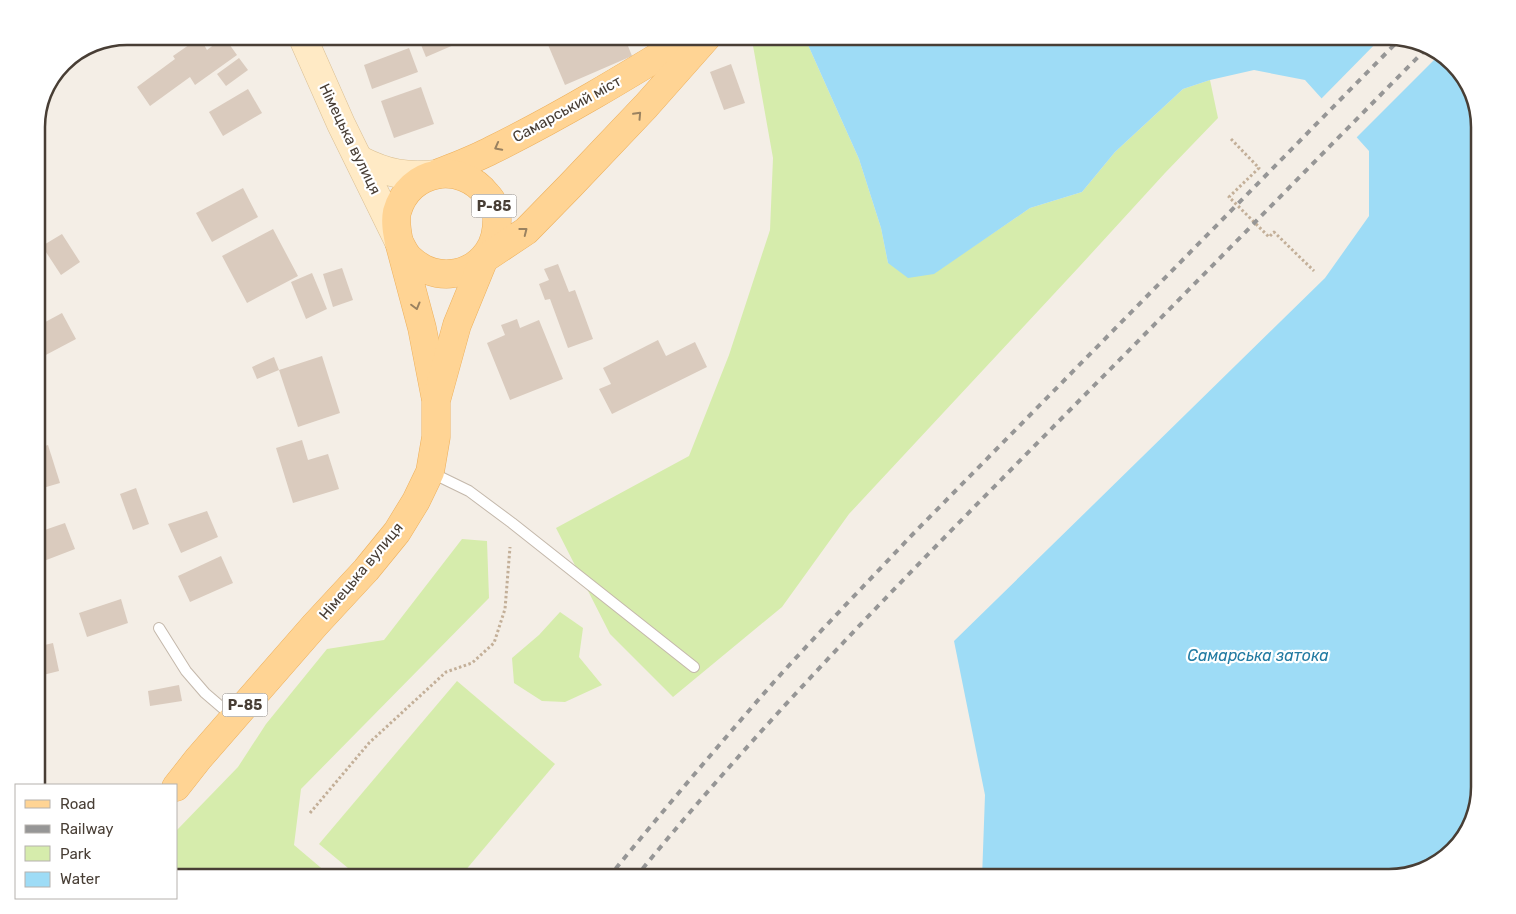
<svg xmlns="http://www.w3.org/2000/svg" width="1516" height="914" viewBox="0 0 1516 914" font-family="Rubik,sans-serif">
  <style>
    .green { fill: #d6ecac }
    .water { fill: #9edcf6 }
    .pier { fill: #f4eee6 }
    .building { fill: #dacbbe }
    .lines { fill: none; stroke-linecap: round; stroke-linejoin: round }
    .service-casing { stroke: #c4b8ab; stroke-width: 12 }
    .secondary-casing { stroke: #dbc094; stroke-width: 29 }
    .primary-casing { stroke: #edb05c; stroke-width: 29 }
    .path { stroke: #c3af98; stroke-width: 3; stroke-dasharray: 2.5 2.5; stroke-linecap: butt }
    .service { stroke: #fff; stroke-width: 10 }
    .secondary { stroke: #ffeac5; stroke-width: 28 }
    .primary { stroke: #ffd494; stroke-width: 28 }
    .rail { stroke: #969696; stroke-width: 4; stroke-dasharray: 6 6; stroke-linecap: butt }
    .oneway { stroke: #9a8260 }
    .labels { text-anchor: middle; stroke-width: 4.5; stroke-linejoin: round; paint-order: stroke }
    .shield { fill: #fff; stroke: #7f7872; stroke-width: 1 }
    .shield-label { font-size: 14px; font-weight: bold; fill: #483e35 }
    .street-label { font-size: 15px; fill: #483e35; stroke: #fff }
    .water-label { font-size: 16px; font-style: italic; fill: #227ba2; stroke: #fff }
    .rim { fill: none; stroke: #483e35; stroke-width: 2.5 }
  </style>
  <rect width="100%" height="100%" fill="#f4eee6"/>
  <g class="green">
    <path d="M756 36H804L859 159 881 228 888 263 934 273 1030 208 1082 192 1115 152 1183 89 1210 80 1218 118 1165 173 1079 267 849 514 782 607 673 697 610 634 556 528 689 456 729 355 770 230 773 158 752 40Z"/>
    <path d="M462 539 487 541 489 598 301 789 294 845 333 878H176V831L238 767 266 724 327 649 384 640Z"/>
    <path d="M560 612 583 628 579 657 602 685 565 702 542 701 514 683 512 658 539 635Z"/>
    <path d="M457 681 555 764 459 878H360L319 844Z"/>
  </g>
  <path class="water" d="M804 36H1389L1434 49 1467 82 1480 122V787L1467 832 1434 865 1389 878H982L985 795 954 641 1325 278 1369 216V151L1305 80 1254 70 1210 80 1183 89 1115 152 1082 192 1030 208 934 274 908 278 888 263 881 228 859 159Z"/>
  <path class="pier" d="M1383 36H1389L1434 49 1440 54 1355 139 1320 100Z"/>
  <g class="building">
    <path d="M428 36H470V38L426 57 419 40Z"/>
    <path d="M555 36H624L632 56 565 85 546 40Z"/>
    <path d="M224 37 237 55 195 85 190 77 150 106 137 87 175 59 173 56 196 40 199 45 203 43 207 50Z"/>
    <path d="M409 48 418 72 372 89 364 65Z"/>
    <path d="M239 58 248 70 226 86 217 74Z"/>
    <path d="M731 64 745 103 724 110 710 72Z"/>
    <path d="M421 87 434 124 394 138 381 101Z"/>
    <path d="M248 89 262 113 223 136 209 112Z"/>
    <path d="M243 188 258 217 212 242 196 213Z"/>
    <path d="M273 229 298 276 247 303 222 256Z"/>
    <path d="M62 234 80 262 61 275 42 246Z"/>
    <path d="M558 264 569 292 575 290 593 339 568 348 550 299 545 300 539 284 549 280 544 269Z"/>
    <path d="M342 268 353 300 333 307 323 274Z"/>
    <path d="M312 273 327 309 306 319 291 282Z"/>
    <path d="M62 313 76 339 42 357 36 347V327Z"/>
    <path d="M517 319 520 328 539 320 563 379 510 400 487 343 505 335 501 325Z"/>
    <path d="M658 340 666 356 695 342 707 367 612 414 599 389 611 384 603 368Z"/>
    <path d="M322 356 340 413 298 427 279 370 257 379 252 367 274 357 279 370Z"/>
    <path d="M302 440 308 460 328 454 339 489 293 503 276 448Z"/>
    <path d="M48 445 60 483 36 490V449Z"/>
    <path d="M136 488 149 524 133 530 120 494Z"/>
    <path d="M207 511 218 537 181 553 168 524Z"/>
    <path d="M65 523 75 549 36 564V533Z"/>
    <path d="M221 556 233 583 190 602 178 576Z"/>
    <path d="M121 599 128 623 87 637 79 613Z"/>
    <path d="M53 643 59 671 39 676 36 661V647Z"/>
    <path d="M179 685 182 701 150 706 148 691Z"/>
  </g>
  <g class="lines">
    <g class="service-casing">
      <g id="service">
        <path d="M430 472 469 491 512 523 694 667"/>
        <path d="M159 628 186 671 205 693 233 717"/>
      </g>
    </g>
    <g class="secondary-casing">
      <g id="secondary">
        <path d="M302 36 341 124 399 242"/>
        <path d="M360 160C388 174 406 177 437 174"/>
      </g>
    </g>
    <g class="primary-casing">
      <g id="primary">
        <path d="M439 173C456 166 475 159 492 150 561 116 627 76 692 36"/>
        <path d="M399 242C402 247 405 254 409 258 432 281 469 279 488 252 495 242 497 231 497 219 497 211 493 201 487 195 461 161 409 169 397 212 395 222 397 232 399 242L422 328 435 395"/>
        <path d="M176 787 198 759 315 625 366 570 397 532 416 501 430 472 436 437V401L457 325 484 259 526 231 570 186 646 106 708 36"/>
      </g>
    </g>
    <g class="path">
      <path d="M1231 139 1259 168 1229 197 1269 237 1274 232 1314 271"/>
      <path d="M310 813 369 743 446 672 472 663 494 643 505 609 510 547"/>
    </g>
    <use href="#service" class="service"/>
    <use href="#secondary" class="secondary"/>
    <use href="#primary" class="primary"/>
    <g class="rail">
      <path d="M608 878C662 812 717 747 773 683 818 633 865 585 911 536L1400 39"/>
      <path d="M635 878C766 717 913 569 1059 421 1182 297 1305 171 1428 47"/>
    </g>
  </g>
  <defs><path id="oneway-chevron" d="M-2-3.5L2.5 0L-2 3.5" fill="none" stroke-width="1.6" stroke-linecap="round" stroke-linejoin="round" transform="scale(1.25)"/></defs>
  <g class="oneway">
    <use href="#oneway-chevron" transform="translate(638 115) rotate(-47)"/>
    <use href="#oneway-chevron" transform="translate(498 147) rotate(152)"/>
    <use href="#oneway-chevron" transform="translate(524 231) rotate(-38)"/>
    <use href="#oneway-chevron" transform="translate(416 306) rotate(75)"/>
  </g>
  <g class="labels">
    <g class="shield">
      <rect x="471.5" y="194.5" width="45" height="23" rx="4"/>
      <rect x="222.5" y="693.5" width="45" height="23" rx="4"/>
    </g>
    <g class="shield-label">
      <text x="494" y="211">Р-85</text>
      <text x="245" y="710">Р-85</text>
    </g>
    <g class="street-label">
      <text transform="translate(567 109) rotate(-29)" y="5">Самарський міст</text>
      <text transform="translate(350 139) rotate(64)" y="5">Німецька вулиця</text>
      <text transform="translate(361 571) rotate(-50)" y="5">Німецька вулиця</text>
    </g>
    <g class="water-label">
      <text x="1258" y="661">Самарська затока</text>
    </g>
  </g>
  <path d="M0 0H1516V914H0ZM127 45H1389A82 82 0 0 1 1471 127V787A82 82 0 0 1 1389 869H127A82 82 0 0 1 45 787V127A82 82 0 0 1 127 45Z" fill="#fff" fill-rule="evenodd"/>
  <path class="rim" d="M127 45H1389A82 82 0 0 1 1471 127V787A82 82 0 0 1 1389 869H127A82 82 0 0 1 45 787V127A82 82 0 0 1 127 45Z"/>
  <rect x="15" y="784" width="162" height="115" fill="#ffffff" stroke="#b6b2ae"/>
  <rect x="25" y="800" width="25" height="8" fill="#ffd494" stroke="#b6b2ae"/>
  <text x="60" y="809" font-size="15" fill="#483e35">Road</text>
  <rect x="25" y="825" width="25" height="8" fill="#969696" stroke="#b6b2ae"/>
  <text x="60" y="834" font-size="15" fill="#483e35">Railway</text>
  <rect x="25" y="846" width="25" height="15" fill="#d6ecac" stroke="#b6b2ae"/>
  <text x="60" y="859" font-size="15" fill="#483e35">Park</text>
  <rect x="25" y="872" width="25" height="15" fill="#9edcf6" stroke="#b6b2ae"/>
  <text x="60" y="884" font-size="15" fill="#483e35">Water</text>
</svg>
